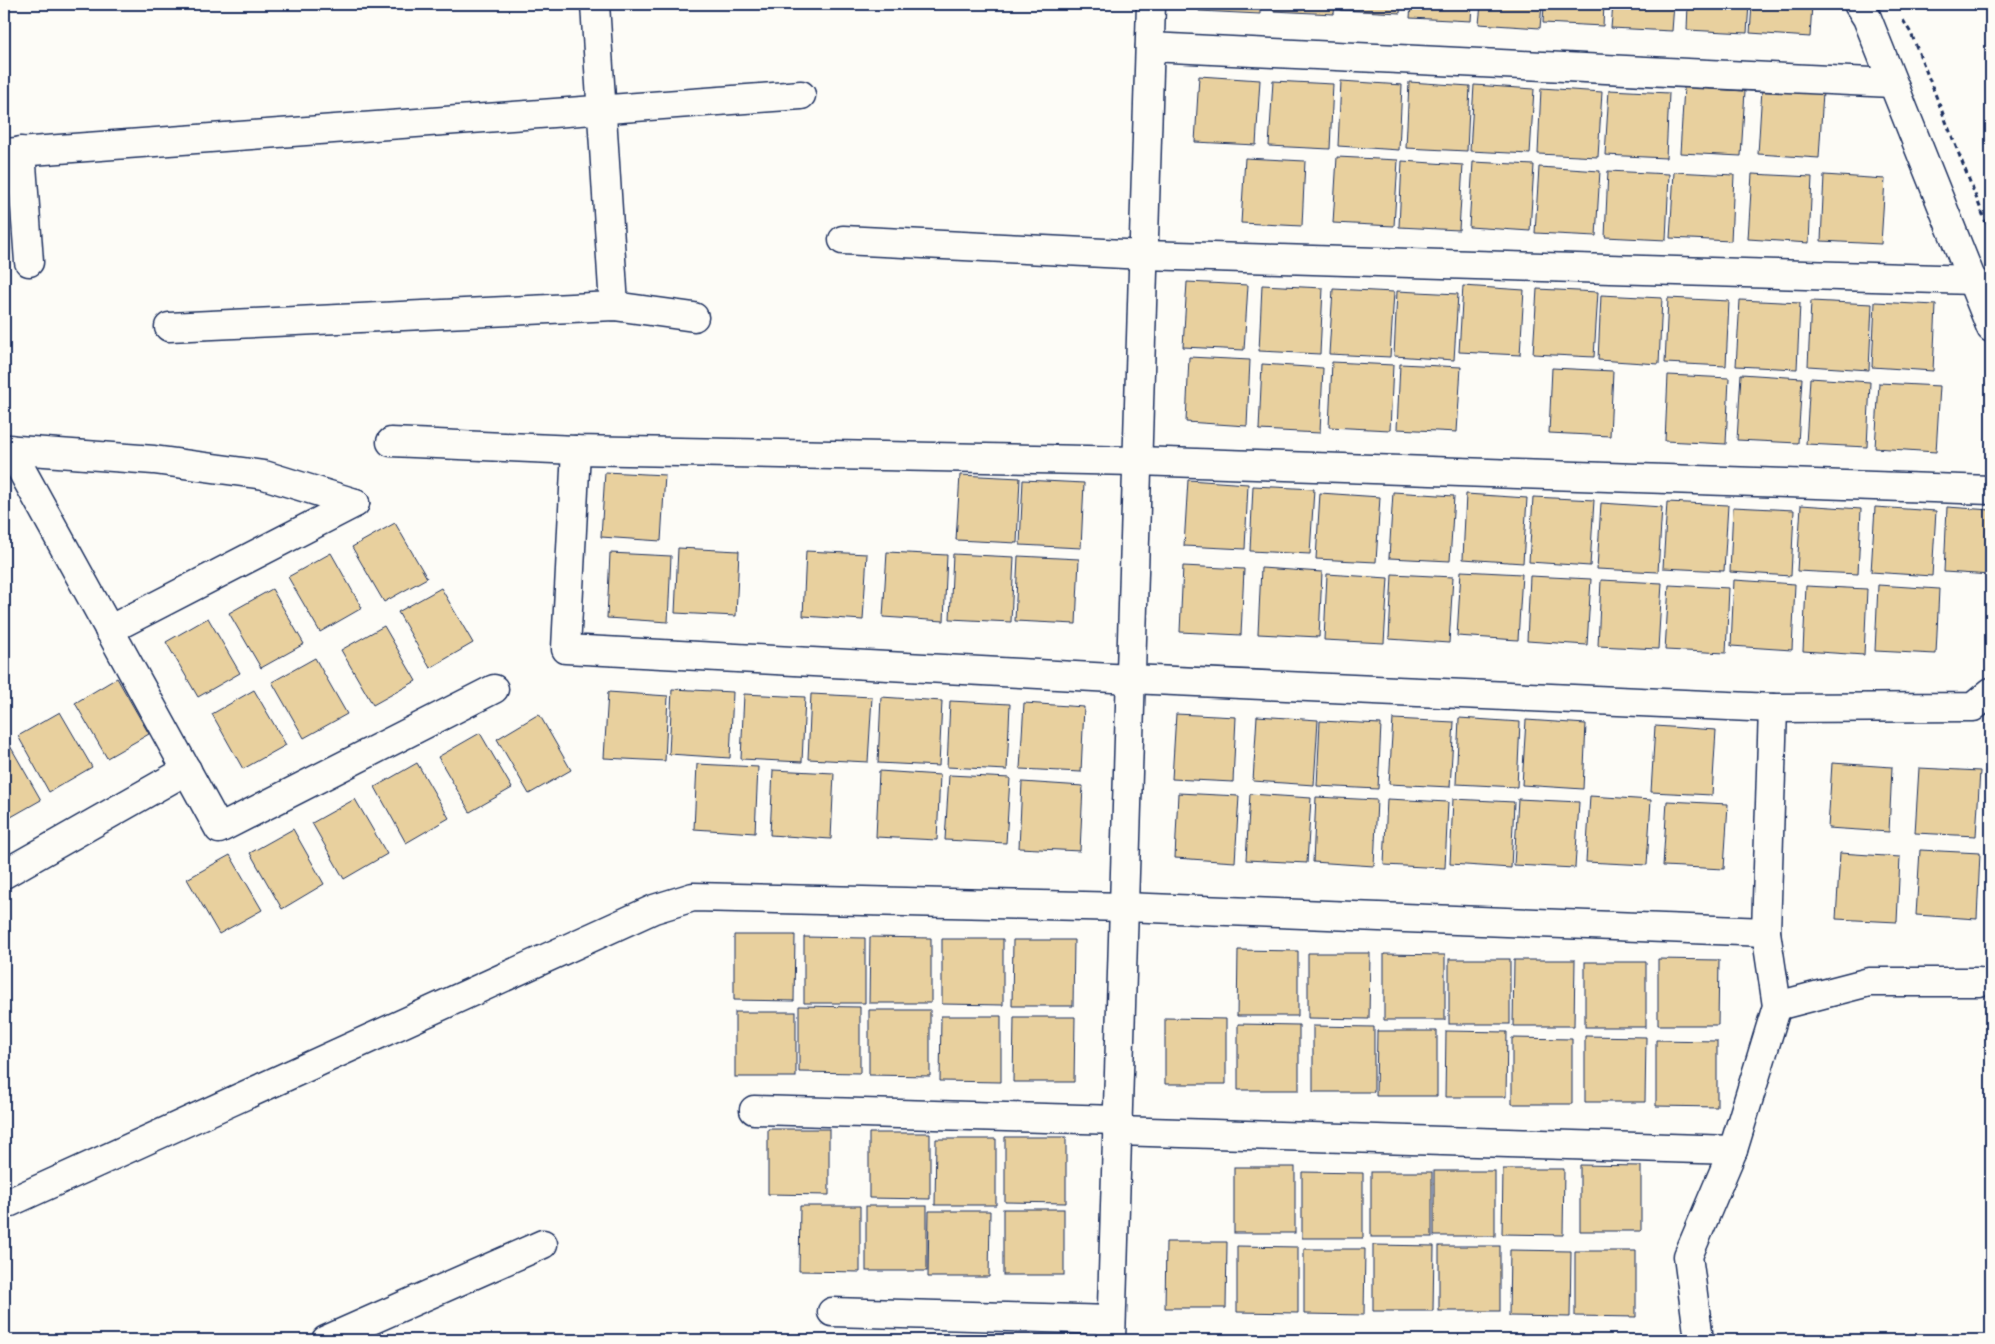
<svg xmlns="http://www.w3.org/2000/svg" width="1995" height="1344" viewBox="0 0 1995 1344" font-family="Kalam,sans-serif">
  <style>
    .building { fill: #e8d09e; stroke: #1b2f5e }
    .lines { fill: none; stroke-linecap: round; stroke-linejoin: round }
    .minor-casing { stroke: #1b2f5e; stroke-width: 31 }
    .path { stroke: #1b2f5e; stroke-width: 3; stroke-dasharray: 5 4; stroke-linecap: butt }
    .minor { stroke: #fdfcf7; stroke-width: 28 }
  </style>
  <rect width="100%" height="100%" fill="#fdfcf7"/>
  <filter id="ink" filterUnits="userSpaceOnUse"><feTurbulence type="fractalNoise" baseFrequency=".02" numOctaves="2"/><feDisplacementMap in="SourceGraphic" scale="10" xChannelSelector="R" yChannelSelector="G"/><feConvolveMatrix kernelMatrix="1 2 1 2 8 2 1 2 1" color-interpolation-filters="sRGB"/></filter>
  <g filter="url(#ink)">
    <g class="building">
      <path d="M1199 4H1260V14L1199 11Z"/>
      <path d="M1274 4H1335L1334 14 1273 11Z"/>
      <path d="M1340 4H1401L1400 13 1340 10Z"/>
      <path d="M1411 4H1472L1471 21 1410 18Z"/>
      <path d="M1481 4H1542L1540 28 1479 24Z"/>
      <path d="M1544 4H1604L1603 26 1543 23Z"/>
      <path d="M1613 4H1674L1672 31 1611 28Z"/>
      <path d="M1688 4H1749L1747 33 1687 30Z"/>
      <path d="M1752 4H1812L1810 37 1750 33Z"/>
      <path d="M1199 76 1260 80 1256 145 1195 142Z"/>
      <path d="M1273 81 1333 84 1330 149 1269 146Z"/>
      <path d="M1341 81 1402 85 1399 150 1338 146Z"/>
      <path d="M1409 82 1470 86 1467 151 1406 148Z"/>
      <path d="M1474 85 1534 89 1530 154 1470 151Z"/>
      <path d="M1684 87 1745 91 1741 156 1680 153Z"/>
      <path d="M1541 88 1602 92 1598 157 1538 154Z"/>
      <path d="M1762 89 1823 92 1819 158 1758 154Z"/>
      <path d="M1609 90 1669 93 1666 158 1605 155Z"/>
      <path d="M1337 157 1398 160 1394 226 1333 223Z"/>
      <path d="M1245 158 1305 161 1302 226 1241 223Z"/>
      <path d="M1402 161 1463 165 1459 230 1399 227Z"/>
      <path d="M1473 162 1534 165 1530 231 1469 227Z"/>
      <path d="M1539 167 1600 171 1596 236 1535 233Z"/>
      <path d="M1608 171 1669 174 1666 240 1605 237Z"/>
      <path d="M1674 172 1734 175 1731 241 1670 238Z"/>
      <path d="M1752 174 1812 177 1809 243 1748 239Z"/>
      <path d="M1824 175 1885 179 1881 244 1821 241Z"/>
      <path d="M1187 282 1248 285 1244 350 1183 347Z"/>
      <path d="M1262 285 1323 288 1320 354 1259 351Z"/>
      <path d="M1463 286 1524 290 1520 355 1459 352Z"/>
      <path d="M1333 289 1394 292 1390 357 1329 354Z"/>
      <path d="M1537 289 1598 292 1594 357 1533 354Z"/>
      <path d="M1397 291 1458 294 1454 360 1394 356Z"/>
      <path d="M1601 295 1662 298 1659 364 1598 360Z"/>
      <path d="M1668 298 1729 301 1726 366 1665 363Z"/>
      <path d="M1740 300 1800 303 1797 369 1736 366Z"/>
      <path d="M1811 301 1872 304 1869 370 1808 366Z"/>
      <path d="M1875 302 1936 305 1933 371 1872 367Z"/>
      <path d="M1189 357 1250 360 1247 426 1186 422Z"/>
      <path d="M1332 362 1393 365 1390 430 1329 427Z"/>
      <path d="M1262 364 1323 368 1320 433 1259 430Z"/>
      <path d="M1400 364 1461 367 1457 432 1397 429Z"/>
      <path d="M1552 368 1613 371 1610 436 1549 433Z"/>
      <path d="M1741 374 1802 378 1798 443 1737 440Z"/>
      <path d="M1668 375 1729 378 1726 444 1665 441Z"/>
      <path d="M1810 378 1870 382 1867 447 1806 444Z"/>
      <path d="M1879 383 1940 386 1936 452 1875 448Z"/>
      <path d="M605 472 665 475 661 541 601 537Z"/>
      <path d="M960 475 1020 478 1017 543 956 540Z"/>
      <path d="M1023 480 1084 483 1081 548 1020 545Z"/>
      <path d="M1188 480 1248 484 1245 549 1184 546Z"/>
      <path d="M1253 486 1314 489 1310 554 1250 551Z"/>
      <path d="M1393 492 1454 496 1450 561 1389 558Z"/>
      <path d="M1320 493 1380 497 1376 562 1316 559Z"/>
      <path d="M1466 494 1527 498 1523 563 1463 559Z"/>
      <path d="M1533 497 1594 500 1590 566 1529 562Z"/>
      <path d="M1667 502 1728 505 1724 571 1663 568Z"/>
      <path d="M1601 503 1662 507 1658 572 1597 569Z"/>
      <path d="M1801 505 1861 509 1858 574 1797 571Z"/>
      <path d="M1733 507 1794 510 1791 576 1730 572Z"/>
      <path d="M1875 507 1936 511 1932 576 1871 572Z"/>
      <path d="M1947 507 1991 510V575L1944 572Z"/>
      <path d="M395 523 427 578 384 602 352 547Z"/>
      <path d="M678 548 739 551 736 616 675 613Z"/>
      <path d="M806 551 867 554 863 620 803 616Z"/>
      <path d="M887 552 947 555 944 621 883 617Z"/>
      <path d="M331 553 362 608 320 632 288 577Z"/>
      <path d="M610 553 671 556 668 622 607 618Z"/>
      <path d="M953 554 1014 557 1011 622 950 619Z"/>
      <path d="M1018 556 1079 559 1076 624 1015 621Z"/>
      <path d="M1183 566 1244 569 1241 635 1180 632Z"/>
      <path d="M1261 568 1322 572 1319 637 1258 634Z"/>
      <path d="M1461 571 1522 574 1518 640 1457 636Z"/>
      <path d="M1327 574 1388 578 1384 643 1324 640Z"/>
      <path d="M1392 574 1453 577 1449 643 1389 639Z"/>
      <path d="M1530 576 1591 579 1587 645 1527 641Z"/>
      <path d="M1601 580 1662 583 1658 649 1598 646Z"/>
      <path d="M1734 580 1795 584 1792 650 1731 646Z"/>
      <path d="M1669 585 1729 588 1726 653 1665 650Z"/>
      <path d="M1878 585 1939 589 1936 654 1875 651Z"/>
      <path d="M1806 586 1867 589 1864 655 1803 651Z"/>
      <path d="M441 588 473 643 430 668 398 612Z"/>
      <path d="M272 589 304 644 261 668 229 613Z"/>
      <path d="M208 618 240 673 198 697 166 642Z"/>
      <path d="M384 626 416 681 373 705 341 650Z"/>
      <path d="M315 658 347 714 304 738 272 682Z"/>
      <path d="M117 678 149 734 107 758 75 703Z"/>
      <path d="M672 689 733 692 730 758 669 754Z"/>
      <path d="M254 690 286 745 243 769 212 714Z"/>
      <path d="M608 692 668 696 665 761 604 758Z"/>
      <path d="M744 694 805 697 802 762 741 759Z"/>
      <path d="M811 694 872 697 868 762 808 759Z"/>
      <path d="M881 697 942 701 939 766 878 763Z"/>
      <path d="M950 701 1010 704 1007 770 947 767Z"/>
      <path d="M1024 703 1084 707 1081 772 1020 769Z"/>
      <path d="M60 712 92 767 49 792 18 736Z"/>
      <path d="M539 714 571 770 529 794 497 739Z"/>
      <path d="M1176 714 1236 717 1233 782 1172 779Z"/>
      <path d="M1257 716 1318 720 1314 785 1253 781Z"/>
      <path d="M1459 718 1520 722 1517 787 1456 784Z"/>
      <path d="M1393 719 1454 722 1450 787 1389 784Z"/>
      <path d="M1526 720 1586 724 1583 789 1522 785Z"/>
      <path d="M1320 721 1381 724 1378 789 1317 786Z"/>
      <path d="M1655 726 1716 730 1712 795 1651 792Z"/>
      <path d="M480 733 512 788 470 812 438 757Z"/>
      <path d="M9 744 41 800 4 821V747Z"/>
      <path d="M417 763 449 818 406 843 375 787Z"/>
      <path d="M1832 763 1892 767 1889 832 1828 828Z"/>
      <path d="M697 764 758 767 755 833 694 829Z"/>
      <path d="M1919 768 1980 771 1976 836 1915 833Z"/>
      <path d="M773 770 834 773 831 839 770 835Z"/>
      <path d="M879 771 940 775 937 840 876 837Z"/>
      <path d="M949 775 1010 778 1006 843 945 840Z"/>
      <path d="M1022 782 1083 786 1080 851 1019 848Z"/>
      <path d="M1178 793 1239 796 1235 862 1175 858Z"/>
      <path d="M1250 794 1311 798 1307 863 1246 860Z"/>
      <path d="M1590 796 1651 800 1647 865 1586 862Z"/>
      <path d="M1316 797 1377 800 1374 866 1313 862Z"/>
      <path d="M355 799 387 854 344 879 312 823Z"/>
      <path d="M1387 799 1448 802 1445 868 1384 865Z"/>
      <path d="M1453 799 1514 802 1511 868 1450 864Z"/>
      <path d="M1518 799 1579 802 1575 868 1514 865Z"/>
      <path d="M1667 801 1728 804 1724 869 1663 866Z"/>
      <path d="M293 829 324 884 282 909 250 853Z"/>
      <path d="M1920 850 1980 853 1977 919 1916 915Z"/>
      <path d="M1840 853 1900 857 1897 922 1836 919Z"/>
      <path d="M230 855 262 910 219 934 187 879Z"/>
      <path d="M734 935H795L794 1001 734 1000Z"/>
      <path d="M804 937 865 938V1003H804Z"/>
      <path d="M870 937 931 938V1003H869Z"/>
      <path d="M942 939H1003V1005L942 1004Z"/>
      <path d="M1013 940H1074L1073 1006H1012Z"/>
      <path d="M1238 950 1298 951V1016H1237Z"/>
      <path d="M1308 953H1370L1369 1019 1308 1018Z"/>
      <path d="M1384 954 1445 955V1020H1384Z"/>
      <rect x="1449" y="959" width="61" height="65"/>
      <path d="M1658 959 1719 960 1718 1025H1658Z"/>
      <path d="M1514 960H1575L1574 1026H1513Z"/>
      <rect x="1585" y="962" width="61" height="65"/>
      <path d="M799 1006 860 1007V1073L799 1072Z"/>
      <path d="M869 1010H930V1076L869 1075Z"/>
      <rect x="735" y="1012" width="61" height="65"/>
      <path d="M941 1016H1001V1082L940 1081Z"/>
      <path d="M1014 1017H1075L1074 1082H1013Z"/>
      <path d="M1165 1018 1226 1019V1084H1165Z"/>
      <path d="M1238 1024 1299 1025V1090H1238Z"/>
      <path d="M1313 1026 1374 1027V1092H1313Z"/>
      <path d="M1377 1031H1437V1096H1376Z"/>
      <path d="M1446 1031 1507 1032 1506 1097H1445Z"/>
      <path d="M1585 1036 1646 1037 1645 1102H1585Z"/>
      <path d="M1512 1038 1572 1039V1104H1512Z"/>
      <path d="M1656 1040 1717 1041V1107L1656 1106Z"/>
      <path d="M768 1129H829V1195L768 1194Z"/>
      <path d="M869 1133H930V1199L869 1198Z"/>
      <path d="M1005 1137H1066V1203L1005 1202Z"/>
      <path d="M936 1139H996V1205H935Z"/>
      <path d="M1580 1165 1641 1166V1231H1580Z"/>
      <rect x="1234" y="1167" width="61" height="66"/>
      <path d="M1503 1169H1564L1563 1235 1502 1234Z"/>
      <rect x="1434" y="1171" width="61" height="65"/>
      <path d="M1302 1172 1363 1173V1238H1302Z"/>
      <rect x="1371" y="1172" width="61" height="65"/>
      <path d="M800 1206H860V1272L799 1271Z"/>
      <rect x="866" y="1206" width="61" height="65"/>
      <rect x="1003" y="1209" width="61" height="66"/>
      <path d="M929 1211H990L989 1277H928Z"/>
      <path d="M1166 1242H1227L1226 1308H1165Z"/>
      <path d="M1373 1245 1434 1246 1433 1311H1373Z"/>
      <path d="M1237 1246 1298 1247V1313L1237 1312Z"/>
      <rect x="1439" y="1246" width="61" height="65"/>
      <path d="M1304 1249H1365L1364 1315 1304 1314Z"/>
      <path d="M1510 1250 1571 1251 1570 1317 1509 1316Z"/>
      <path d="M1575 1251H1636V1317L1575 1316Z"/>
    </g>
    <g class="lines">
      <g class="minor-casing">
        <g id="minor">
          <path d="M595 4 614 306"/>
          <path d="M1858 4 1867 18 1991 328"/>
          <path d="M1150 47 1892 83"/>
          <path d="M21 151 29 262"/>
          <path d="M4 153 801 95"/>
          <path d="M843 240 1144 255 1973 280"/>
          <path d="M169 327 614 306 694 317"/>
          <path d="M391 442 576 450 1137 461 1991 490"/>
          <path d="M4 449 154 460 264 475 355 503"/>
          <path d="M10 449 219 829 494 689"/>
          <path d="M576 450 566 649 1131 679 1773 708 1973 707 1991 692"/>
          <path d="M109 630 355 503"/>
          <path d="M4 874 187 770"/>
          <path d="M1777 1006 1869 982H1979"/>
          <path d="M754 1110 1118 1120"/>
          <path d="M1117 1131 1733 1150"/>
          <path d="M4 1205 654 909 693 897 1124 907 1766 932"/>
          <path d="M832 1312 1111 1320"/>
          <path d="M326 1340 543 1244"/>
          <path d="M1111 1340 1151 4"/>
          <path d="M1699 1340 1688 1256 1733 1150 1777 1006 1766 932 1773 708"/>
        </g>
      </g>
      <path class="path" d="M1903 20 1911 33 1991 235"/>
      <use href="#minor" class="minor"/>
    </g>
  </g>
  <rect width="1995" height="1344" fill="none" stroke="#fdfcf7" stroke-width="20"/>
  <rect x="10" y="10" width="1975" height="1324" fill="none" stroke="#1b2f5e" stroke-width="2" filter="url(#ink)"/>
</svg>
